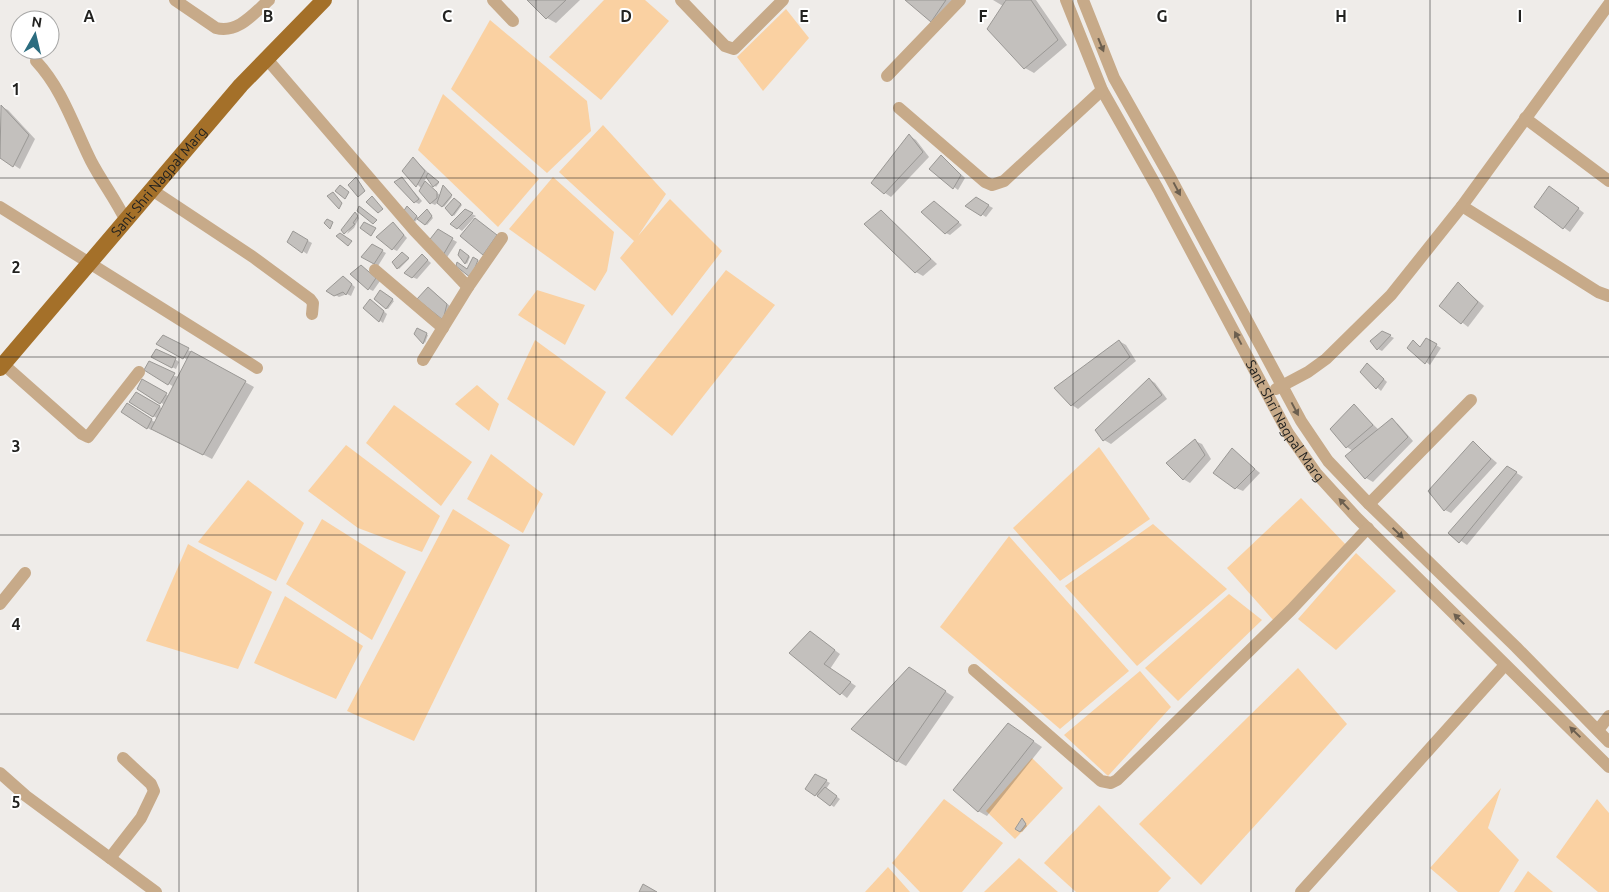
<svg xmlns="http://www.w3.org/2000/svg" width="1609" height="892" viewBox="0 0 1609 892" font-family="Ubuntu,sans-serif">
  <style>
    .green { fill: #fad1a2 }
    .shadow { fill: #0003 }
    .building { fill: #c3c0bd; stroke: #9a9895 }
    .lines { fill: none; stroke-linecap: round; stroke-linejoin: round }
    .minor { stroke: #c7aa89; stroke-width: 12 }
    .major { stroke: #a47029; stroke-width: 16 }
    .oneway { fill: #6c5f4f }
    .grid { fill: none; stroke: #222220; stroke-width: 1; stroke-opacity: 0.55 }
    .labels { text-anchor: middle; stroke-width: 4; stroke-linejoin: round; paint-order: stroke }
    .street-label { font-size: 14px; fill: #222220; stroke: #fff }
    .grid-label { font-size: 16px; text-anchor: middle; font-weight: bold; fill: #222220; stroke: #fff; stroke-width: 4; stroke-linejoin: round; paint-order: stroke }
  </style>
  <rect width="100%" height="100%" fill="#efece9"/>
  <g class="green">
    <path d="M604 0H645L669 21 601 100 549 57Z"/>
    <path d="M786 9 809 38 763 91 737 57Z"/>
    <path d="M490 20 587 101 591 131 547 173 451 89Z"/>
    <path d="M443 94 539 179 498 227 418 150Z"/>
    <path d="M603 125 666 194 638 236 670 199 722 251 672 316 620 258 634 241 559 172Z"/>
    <path d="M553 177 614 232 607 271 595 291 509 229Z"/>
    <path d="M726 270 775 305 672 436 625 398Z"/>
    <path d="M537 290 585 305 565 345 518 315Z"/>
    <path d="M535 340 606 392 574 446 507 399Z"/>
    <path d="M477 385 499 404 489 431 455 404Z"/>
    <path d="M394 405 472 462 441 506 366 443Z"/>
    <path d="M346 445 440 516 422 552 358 528 308 491Z"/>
    <path d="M1099 447 1150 519 1060 581 1013 528Z"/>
    <path d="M491 454 543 494 523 533 467 499Z"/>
    <path d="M248 480 304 523 276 581 198 542Z"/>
    <path d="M1301 498 1349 548 1275 622 1227 568Z"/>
    <path d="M453 509 510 545 414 741 347 711Z"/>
    <path d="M322 519 406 572 372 640 286 584Z"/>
    <path d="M1153 524 1227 589 1137 666 1065 586Z"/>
    <path d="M1009 536 1129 671 1060 729 940 627Z"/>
    <path d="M188 544 272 592 238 669 146 641Z"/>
    <path d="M1356 553 1396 591 1336 650 1298 619Z"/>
    <path d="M1229 594 1262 620 1178 701 1145 668Z"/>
    <path d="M285 596 363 646 336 699 254 663Z"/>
    <path d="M1298 668 1347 724 1201 885 1139 824Z"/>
    <path d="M1140 671 1171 707 1108 776 1064 735Z"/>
    <path d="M1032 758 1063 788 1015 839 986 811Z"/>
    <path d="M1501 788 1488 828 1519 860 1499 892H1458L1430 868Z"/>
    <path d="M944 799 1003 843 962 892H920L892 863Z"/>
    <path d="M1597 799 1609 813V892H1598L1556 857Z"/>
    <path d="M1099 805 1171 878 1158 892H1076L1044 863Z"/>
    <path d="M1019 858 1058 892H984Z"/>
    <path d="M888 867 910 892H865Z"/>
    <path d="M1528 871 1553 892H1514Z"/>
  </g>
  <g class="shadow">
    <path d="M529 0H580L556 23 547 18Z"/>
    <path d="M907 0H959L940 26Z"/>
    <path d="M993 0H1005L1004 6 1008 0H1036L1067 45 1034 73 1025 68 1003 6Z"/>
    <path d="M2 107 8 110 35 139 20 169 0 156Z"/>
    <path d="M910 136 916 140 929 157 891 197 885 193Z"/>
    <path d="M941 156 965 178 958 190 931 169Z"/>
    <path d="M413 158 439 183 436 187 427 176 424 182 441 196 444 187 452 197 444 207 438 202 435 205 431 203 422 189 404 171Z"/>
    <path d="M402 178 422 201 419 204 415 202Z"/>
    <path d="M1556 192 1584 213 1570 232 1536 207Z"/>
    <path d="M976 199 993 208 986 217 967 205Z"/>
    <path d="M456 200 462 205 454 216 453 215Z"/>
    <path d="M939 205 962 225 950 235 946 233Z"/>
    <path d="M409 209 420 219 427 210 433 218 427 225 418 218 415 222Z"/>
    <path d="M881 211 937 264 923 276 916 272Z"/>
    <path d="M356 214 359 218 354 228 347 234Z"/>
    <path d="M472 214 476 216 473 218 478 221 473 219 462 231 452 224Z"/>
    <path d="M393 223 407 238 397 251 393 249Z"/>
    <path d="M438 231 457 242 446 259 443 257Z"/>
    <path d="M293 233 312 243 307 254 288 241Z"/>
    <path d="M373 246 386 253 378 266 363 256Z"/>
    <path d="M461 250 470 257 467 264 459 255Z"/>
    <path d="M402 254 409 259 399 269 398 268Z"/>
    <path d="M422 255 431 263 417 279 412 277Z"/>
    <path d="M361 267 380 281 373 291 369 289Z"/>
    <path d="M343 277 355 287 351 296 347 294 339 297 328 291Z"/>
    <path d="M1458 283 1484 306 1468 327 1440 305Z"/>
    <path d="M429 288 451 307 447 321Z"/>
    <path d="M380 292 394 301 388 309 386 308Z"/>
    <path d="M374 303 387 314 383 323 364 308Z"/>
    <path d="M417 329 428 335 425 343 415 334Z"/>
    <path d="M1382 332 1394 338 1382 351 1378 349Z"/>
    <path d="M1426 339 1441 348 1430 365 1409 348 1413 341 1421 347Z"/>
    <path d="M1119 341 1126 345 1136 361 1078 409 1072 405Z"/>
    <path d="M158 344 188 350 254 387 212 459 152 428 151 430 122 412 132 407 156 423 158 419 131 401 137 393 163 409 165 405 138 389 142 381 169 396 174 387 146 369 179 377 188 360Z"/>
    <path d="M153 357 175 359 179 362 176 369Z"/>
    <path d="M1371 367 1387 382 1381 391 1361 372Z"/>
    <path d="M1149 379 1155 383 1167 399 1111 444 1104 440Z"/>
    <path d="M1354 406 1379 430 1392 420 1398 424 1413 441 1373 482 1366 478 1347 456 1353 451 1347 447 1332 429Z"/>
    <path d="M1195 441 1202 444 1211 459 1190 483 1183 479Z"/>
    <path d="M1473 442 1497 463 1451 513 1445 510Z"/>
    <path d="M1232 450 1260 473 1243 491 1236 488Z"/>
    <path d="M1507 467 1523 477 1467 545 1450 533Z"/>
    <path d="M810 632 840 654 830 669 856 686 847 698 791 653Z"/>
    <path d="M918 674 954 697 906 766 897 761Z"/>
    <path d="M1017 730 1042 747 987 816 978 811Z"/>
    <path d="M815 775 830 783 826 789 840 799 834 807 816 795Z"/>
    <path d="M1023 820 1027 826 1022 832 1016 828Z"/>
  </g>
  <g class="building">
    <path d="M527 0H566L546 19Z"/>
    <path d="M905 0H946L931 22Z"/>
    <path d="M1006 0H1031L1058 40 1024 69 987 29Z"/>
    <path d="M1 105 29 135 13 167 0 158Z"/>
    <path d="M909 134 923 152 884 194 871 183Z"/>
    <path d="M941 155 961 175 953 189 929 169Z"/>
    <path d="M413 157 425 171 416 187 402 171Z"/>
    <path d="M428 173 439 182 433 187 426 177Z"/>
    <path d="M356 177 365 191 358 197 348 185Z"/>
    <path d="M402 177 419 199 414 203 394 182Z"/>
    <path d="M425 181 437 192V198L430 204 419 191Z"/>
    <path d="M340 185 349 192 345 199 335 191Z"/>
    <path d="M443 185 452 195 442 207 437 203Z"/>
    <path d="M1549 186 1579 208 1563 229 1534 207Z"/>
    <path d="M333 192 342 203 339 209 327 196Z"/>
    <path d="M372 196 383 209 378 213 366 202Z"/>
    <path d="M976 197 989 205 981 216 965 206Z"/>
    <path d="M454 198 461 204 452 216 445 208Z"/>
    <path d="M934 201 959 222 945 234 921 212Z"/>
    <path d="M359 206 377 220 373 224 357 211Z"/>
    <path d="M407 206 417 216 413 222 403 212Z"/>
    <path d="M427 209 432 216 425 225 417 219Z"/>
    <path d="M465 209 473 213 457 229 450 224Z"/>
    <path d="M881 210 931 259 915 273 864 224Z"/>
    <path d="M355 212 358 216 353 223 355 224 344 234 341 230Z"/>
    <path d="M475 218 497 235 483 255 460 236Z"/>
    <path d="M327 219 333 222 330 229 324 223Z"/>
    <path d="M364 222 376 228 371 236 360 228Z"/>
    <path d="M393 222 404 235 392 250 376 237Z"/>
    <path d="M438 229 453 238 442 257 427 243Z"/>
    <path d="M293 231 308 240 302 253 287 242Z"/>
    <path d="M340 233 352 241 348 246 336 236Z"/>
    <path d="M372 244 383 250 374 264 361 257Z"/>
    <path d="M460 249 469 256 465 264 458 255Z"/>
    <path d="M402 252 409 258 397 269 392 262Z"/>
    <path d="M422 254 428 260 412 278 404 273Z"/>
    <path d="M473 257 478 260 471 278 456 266 457 262 467 269Z"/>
    <path d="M361 265 376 278 368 290 350 274Z"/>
    <path d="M343 276 352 284 346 295 343 292 334 296 326 291Z"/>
    <path d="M1458 282 1478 302 1461 324 1439 306Z"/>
    <path d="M428 287 447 304 443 320 417 299Z"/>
    <path d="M380 290 393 299 386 309 374 299Z"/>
    <path d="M370 299 384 311 379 322 363 308Z"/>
    <path d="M417 328 427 333 423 344 414 334Z"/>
    <path d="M1382 331 1391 335 1377 350 1370 341Z"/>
    <path d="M163 335 189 348 183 359 156 344Z"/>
    <path d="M1426 338 1437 344 1425 364 1407 348 1413 340 1420 347Z"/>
    <path d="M1119 340 1130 357 1071 406 1054 388Z"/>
    <path d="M156 349 176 358 172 368 151 357Z"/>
    <path d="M191 351 246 381 203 455 151 429Z"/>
    <path d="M149 361 175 373 168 385 144 370Z"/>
    <path d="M1367 363 1384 379 1376 389 1360 372Z"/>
    <path d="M1149 378 1162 395 1103 441 1095 430Z"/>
    <path d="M142 379 167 393 160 404 137 389Z"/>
    <path d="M136 392 160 406 153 417 129 402Z"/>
    <path d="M127 403 152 419 147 429 121 412Z"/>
    <path d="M1354 404 1373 425 1346 448 1330 429Z"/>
    <path d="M1392 418 1408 437 1365 479 1345 456Z"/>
    <path d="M1195 439 1205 455 1183 480 1166 463Z"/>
    <path d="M1473 441 1491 459 1444 511 1428 491Z"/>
    <path d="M1232 448 1255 469 1235 489 1213 473Z"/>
    <path d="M1507 466 1517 472 1459 543 1448 533Z"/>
    <path d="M810 631 835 650 824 664 851 682 840 695 789 653Z"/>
    <path d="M909 667 946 691 897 762 851 729Z"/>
    <path d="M1008 723 1034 741 978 812 953 790Z"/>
    <path d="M815 774 827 780 815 796 805 789Z"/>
    <path d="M825 787 837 796 830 806 817 796Z"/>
    <path d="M1022 818 1026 824 1020 832 1015 829Z"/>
    <path d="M643 884 657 892H639Z"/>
  </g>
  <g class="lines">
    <g class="minor">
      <path d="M175 0 216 28C238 34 254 13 269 0"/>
      <path d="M493 0 513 21"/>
      <path d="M681 0 725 46 734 49 783 0"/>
      <path id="s1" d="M1066 0 1102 90 1158 189 1288 433 1316 473 1356 517 1609 767"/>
      <path d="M1083 0 1114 78 1170 177 1301 421 1328 461 1369 504 1516 647 1609 742"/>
      <path d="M266 58 414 230 468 287"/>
      <path d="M36 61C63 90 74 127 91 161 102 182 116 200 126 221"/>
      <path d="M887 76 960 0"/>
      <path d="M899 108 985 182 992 185 1004 181 1102 90"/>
      <path d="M1525 118 1609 181"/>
      <path d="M152 190 253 257 310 299 313 303 312 314"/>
      <path d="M1462 206 1598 292 1609 296"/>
      <path d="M0 207 257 368"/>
      <path d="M375 270 443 328"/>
      <path d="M423 360 468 287 502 238"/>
      <path d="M3 364 82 434 88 437 139 372"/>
      <path d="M1276 389 1308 372 1326 359 1391 295 1462 206 1609 4"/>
      <path d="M1369 504 1471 400"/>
      <path d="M0 604 25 573"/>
      <path d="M974 670 1101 781 1111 783 1117 780 1291 610 1368 528"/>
      <path d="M1598 730 1609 716"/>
      <path d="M0 773 26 796 156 892"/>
      <path d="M110 858 141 818 154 791 151 784 123 758"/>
      <path d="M1301 892 1505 665"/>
    </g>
    <path class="major" id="s2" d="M0 368 241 85 324 0"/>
  </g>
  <defs><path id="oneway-solid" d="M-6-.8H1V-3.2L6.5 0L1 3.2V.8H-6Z" transform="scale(1.25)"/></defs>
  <g class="oneway">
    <use href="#oneway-solid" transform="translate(1101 45) rotate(68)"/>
    <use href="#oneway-solid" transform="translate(1177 189) rotate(62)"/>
    <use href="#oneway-solid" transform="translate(1238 338) rotate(-118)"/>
    <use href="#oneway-solid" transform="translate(1295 409) rotate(62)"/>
    <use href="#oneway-solid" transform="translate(1344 504) rotate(-133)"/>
    <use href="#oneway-solid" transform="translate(1398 533) rotate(44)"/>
    <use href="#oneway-solid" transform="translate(1459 619) rotate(-135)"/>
    <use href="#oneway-solid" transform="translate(1575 732) rotate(-136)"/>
  </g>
  <path class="grid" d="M179 0V892M358 0V892M536 0V892M715 0V892M894 0V892M1073 0V892M1251 0V892M1430 0V892M0 178H1609M0 357H1609M0 535H1609M0 714H1609"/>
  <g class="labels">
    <g class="street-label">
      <text dy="5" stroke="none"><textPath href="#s2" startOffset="245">Sant Shri Nagpal Marg</textPath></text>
      <text dy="5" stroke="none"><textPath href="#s1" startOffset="475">Sant Shri Nagpal Marg</textPath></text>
    </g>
  </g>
  <g class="grid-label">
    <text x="89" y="22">A</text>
    <text x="268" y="22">B</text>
    <text x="447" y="22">C</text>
    <text x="626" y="22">D</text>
    <text x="804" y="22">E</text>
    <text x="983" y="22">F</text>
    <text x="1162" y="22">G</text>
    <text x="1341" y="22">H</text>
    <text x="1520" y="22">I</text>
    <text x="16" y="95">1</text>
    <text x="16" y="273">2</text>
    <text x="16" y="452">3</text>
    <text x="16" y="630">4</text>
    <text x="16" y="808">5</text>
  </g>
  <g transform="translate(35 35) rotate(8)"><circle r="24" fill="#ffffff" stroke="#a7a7a6"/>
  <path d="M0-4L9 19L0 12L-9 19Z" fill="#2b6c7f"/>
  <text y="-8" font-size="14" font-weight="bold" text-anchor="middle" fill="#222220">N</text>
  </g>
</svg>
